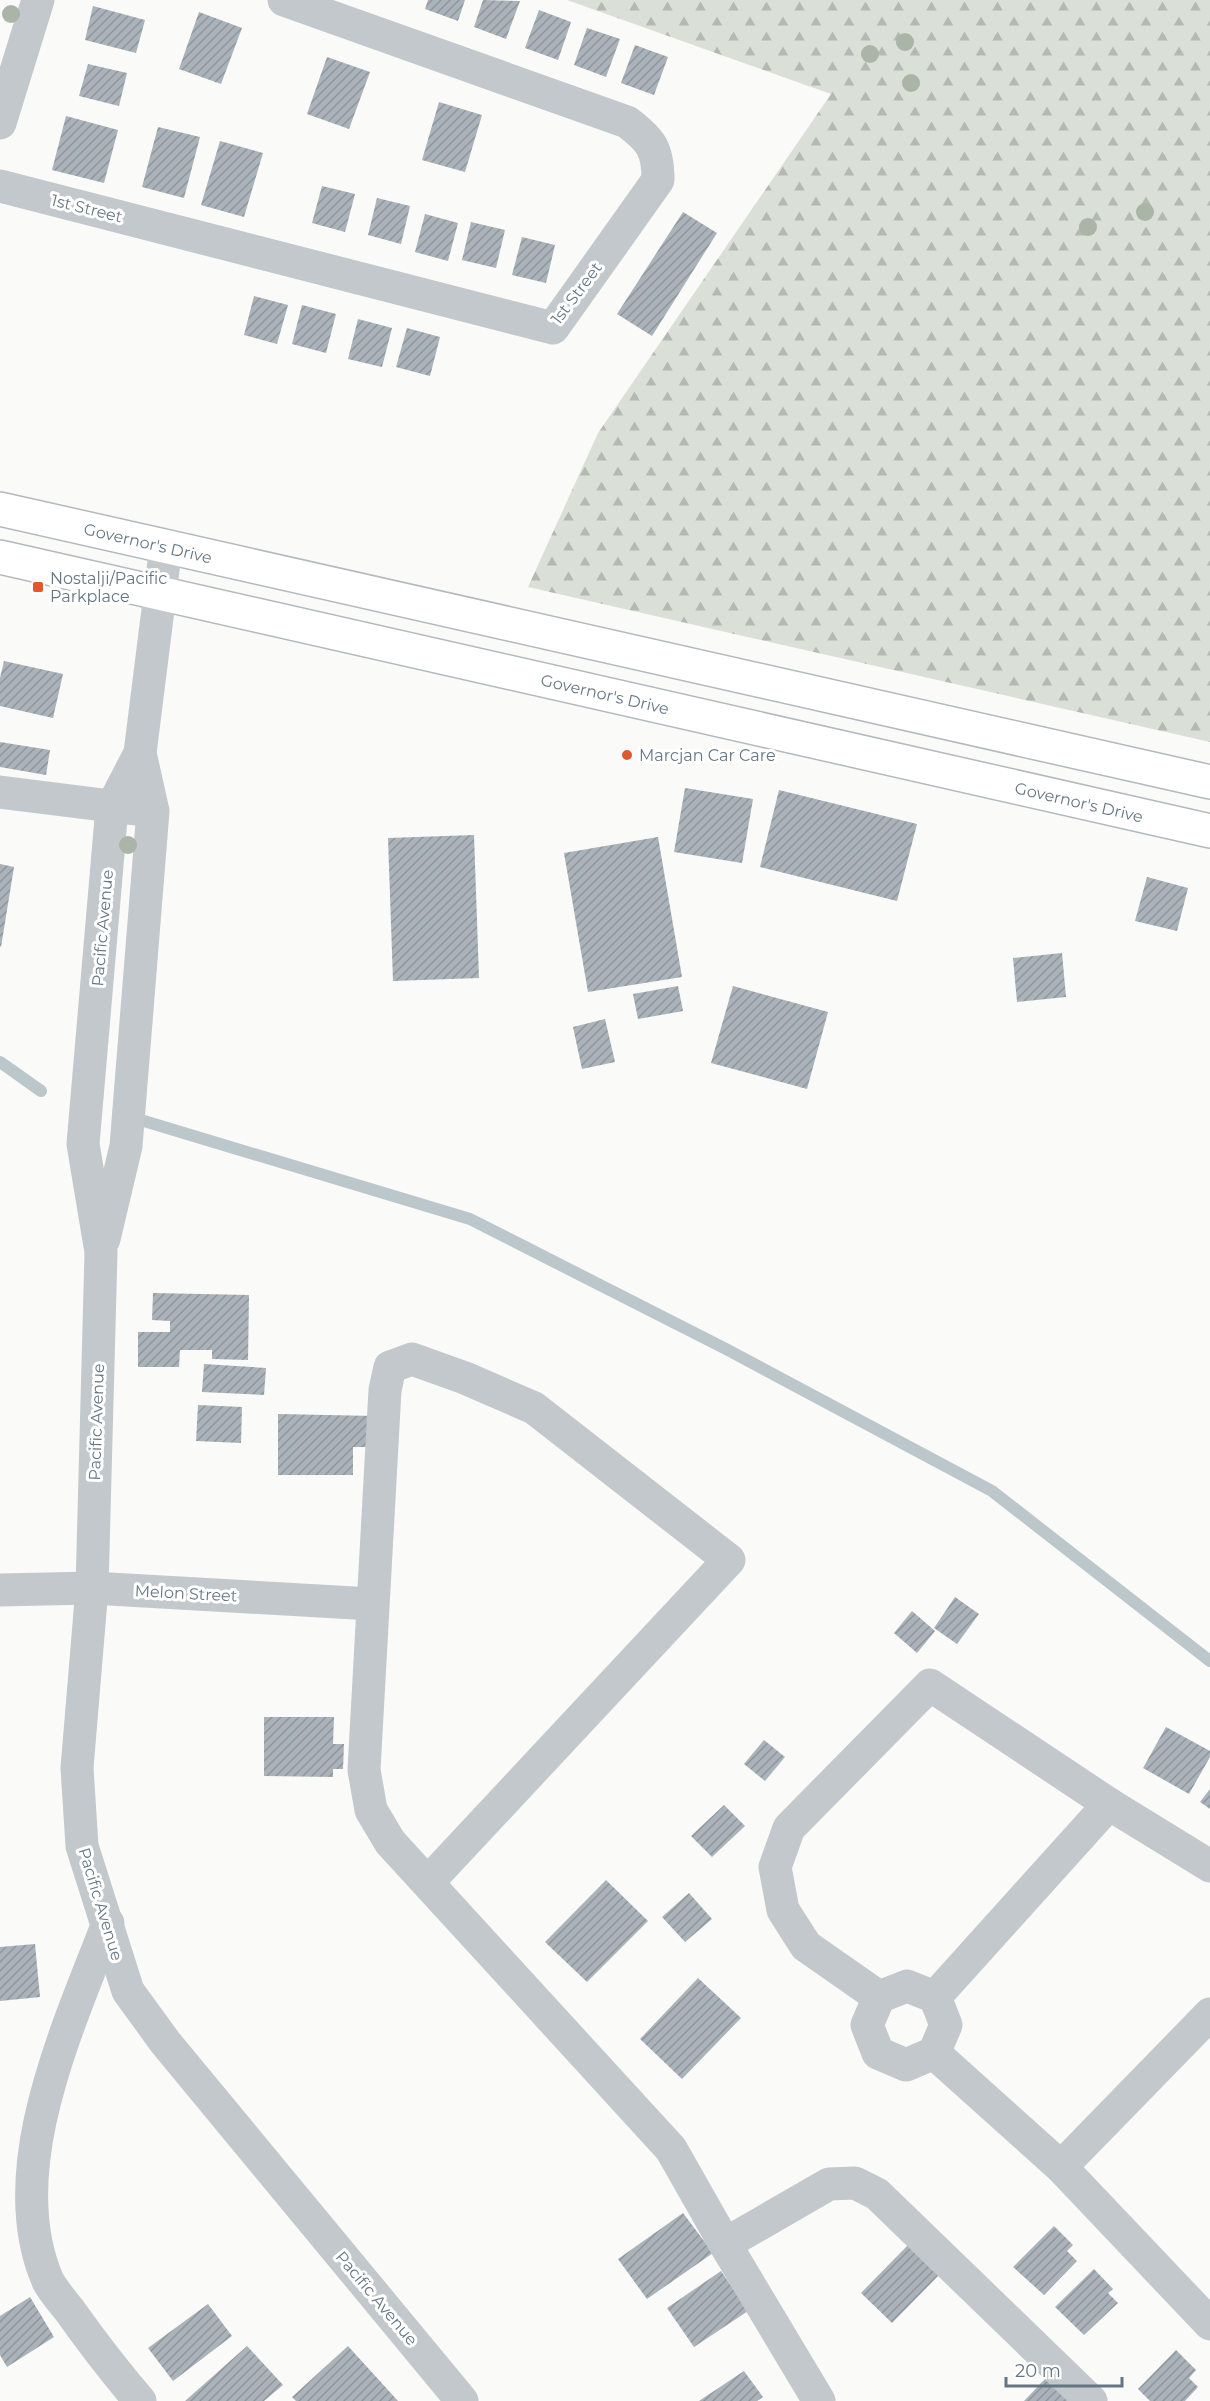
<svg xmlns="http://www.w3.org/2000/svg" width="1210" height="2401" viewBox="0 0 1210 2401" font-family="Montserrat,sans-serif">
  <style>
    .forest { fill: url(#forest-firs) }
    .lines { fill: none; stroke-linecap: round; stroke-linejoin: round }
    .stream { stroke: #bbc7cb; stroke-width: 12 }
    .building { fill: url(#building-hatch) }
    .trunk-casing { stroke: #b4b9bd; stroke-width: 36 }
    .minor { stroke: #c3c8cc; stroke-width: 33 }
    .trunk { stroke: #fff; stroke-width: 33 }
    .tree { fill: #aab4a7 }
    .poi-dot { fill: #e4572e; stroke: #fff; stroke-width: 2 }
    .labels { text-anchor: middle; stroke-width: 6; stroke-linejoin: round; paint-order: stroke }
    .street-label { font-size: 16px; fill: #657683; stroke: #fff }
    .poi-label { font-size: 16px; fill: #657683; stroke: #fff; text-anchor: start }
  </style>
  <defs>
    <pattern id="forest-firs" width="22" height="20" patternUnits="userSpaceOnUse" patternTransform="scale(1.5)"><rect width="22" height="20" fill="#dadfd7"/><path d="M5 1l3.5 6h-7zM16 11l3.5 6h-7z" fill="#b4b9b4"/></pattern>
    <pattern id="building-hatch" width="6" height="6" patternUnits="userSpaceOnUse" patternTransform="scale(1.5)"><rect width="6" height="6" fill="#aab3b9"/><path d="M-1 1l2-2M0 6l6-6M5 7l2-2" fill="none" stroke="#8e969c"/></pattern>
  </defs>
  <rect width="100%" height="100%" fill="#fafaf8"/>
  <path class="forest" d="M567 0H1210V742L528 587 598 433 831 94Z"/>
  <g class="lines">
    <g class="stream">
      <path d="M0 1062 41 1091"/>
      <path d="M144 1121 470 1219 726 1349 992 1491 1210 1661"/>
    </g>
  </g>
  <g class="building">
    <path d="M428 0H465L458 21 425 9Z"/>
    <path d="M483 0 520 1 506 39 474 27Z"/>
    <path d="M93 6 145 20 136 53 85 40Z"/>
    <path d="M539 10 571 22 558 60 525 48Z"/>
    <path d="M199 12 242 28 221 84 179 69Z"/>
    <path d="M587 28 620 39 606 77 574 65Z"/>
    <path d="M635 45 668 57 654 95 621 83Z"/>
    <path d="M327 57 370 72 349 129 307 114Z"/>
    <path d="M88 64 127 73 119 106 79 96Z"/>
    <path d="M439 102 482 115 465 172 422 160Z"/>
    <path d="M66 116 118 130 104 183 52 170Z"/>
    <path d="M158 127 200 137 184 198 142 187Z"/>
    <path d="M220 141 263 153 244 217 201 205Z"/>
    <path d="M322 186 355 194 345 232 312 223Z"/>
    <path d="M377 198 410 206 401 244 368 235Z"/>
    <path d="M683 212 717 233 652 336 617 314Z"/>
    <path d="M425 214 458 223 448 261 415 252Z"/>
    <path d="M471 222 505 230 496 268 462 260Z"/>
    <path d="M522 237 555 245 546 283 512 275Z"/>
    <path d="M254 296 288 305 277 344 244 335Z"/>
    <path d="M302 305 336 314 326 353 292 344Z"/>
    <path d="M358 319 392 328 382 367 348 359Z"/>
    <path d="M407 328 440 337 430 376 396 367Z"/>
    <path d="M4 661 63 674 53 718 0 706V678Z"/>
    <path d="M0 742 50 750 46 775 0 767Z"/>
    <path d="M685 788 753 799 742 863 674 852Z"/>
    <path d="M779 790 917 824 897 901 760 867Z"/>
    <path d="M474 835 479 978 393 981 388 838Z"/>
    <path d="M658 837 682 977 588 992 564 853Z"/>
    <path d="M0 864 14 867 1 947 0 946Z"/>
    <path d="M1147 877 1188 888 1177 931 1135 921Z"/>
    <path d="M1062 953 1066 997 1017 1002 1013 958Z"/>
    <path d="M678 986 683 1011 638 1019 633 994Z"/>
    <path d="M733 986 828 1012 807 1089 711 1063Z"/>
    <path d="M605 1019 615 1062 582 1069 573 1027Z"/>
    <path d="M153 1293 249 1295 248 1360 212 1359V1350H180L179 1367H138V1332H170V1321L152 1320Z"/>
    <path d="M204 1364 266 1368 264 1395 202 1392Z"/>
    <path d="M198 1405 242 1407 241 1443 196 1441Z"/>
    <path d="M278 1414 375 1416 374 1447H353V1475H278Z"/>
    <path d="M955 1597 979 1614 957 1644 934 1628Z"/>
    <path d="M912 1611 935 1631 917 1653 894 1633Z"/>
    <path d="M264 1717H334L333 1744H344L343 1769H333V1777L264 1776Z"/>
    <path d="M1166 1727 1210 1751V1757L1189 1794 1143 1768Z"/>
    <path d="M764 1740 785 1757 765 1781 744 1764Z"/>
    <path d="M1210 1789V1809L1200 1802Z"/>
    <path d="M724 1805 745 1826 712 1857 691 1836Z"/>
    <path d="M606 1880 648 1921 587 1982 545 1942Z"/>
    <path d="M689 1893 712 1919 685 1942 662 1917Z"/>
    <path d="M35 1944 40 1997 0 2001V1947Z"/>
    <path d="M698 1978 741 2018 682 2079 640 2039Z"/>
    <path d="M683 2213 713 2253 647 2299 618 2259Z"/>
    <path d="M1054 2226 1073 2245 1067 2251 1077 2261 1044 2295 1013 2267Z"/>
    <path d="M910 2243 941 2273 892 2323 861 2293Z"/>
    <path d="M1094 2269 1113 2289 1108 2293 1118 2303 1084 2335 1055 2307Z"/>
    <path d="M721 2271 748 2311 694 2347 667 2308Z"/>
    <path d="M30 2297 54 2337 7 2367 0 2355V2316Z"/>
    <path d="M208 2304 232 2336 173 2381 148 2348Z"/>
    <path d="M247 2346 283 2385 264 2401H185Z"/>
    <path d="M348 2346 398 2401H296L292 2397Z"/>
    <path d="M1176 2350 1196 2370 1189 2378 1198 2387 1185 2401H1150L1138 2389Z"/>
    <path d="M744 2371 763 2397 757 2401H699Z"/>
    <path d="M1046 2378 1070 2401H1024Z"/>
  </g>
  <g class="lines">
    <g class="trunk-casing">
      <g id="trunk">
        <path d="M0 509 1210 782"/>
        <path d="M0 557 1210 831"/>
      </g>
    </g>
    <g class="minor">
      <path d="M0 123 38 0"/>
      <path d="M0 186 553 328 658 180C658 149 651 140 627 122L284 0"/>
      <path d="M140 753 112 807 83 1144 101 1252 92 1588 77 1768 82 1846 128 1991 165 2042 462 2401"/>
      <path d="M0 792 135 809"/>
      <path d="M104 1239 126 1146 153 811 140 753 166 546"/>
      <path d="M0 1590 92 1588 372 1604"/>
      <path d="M429 1881 729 1560 534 1408 465 1378 412 1359 390 1367 385 1390 364 1770 371 1810 390 1842 671 2149 725 2244 819 2401"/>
      <path d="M108 1923C68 2028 0 2171 48 2281 54 2292 63 2302 70 2311 92 2342 115 2372 140 2401"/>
      <path d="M907 1986 935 1997 946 2025 934 2053 906 2065 878 2053 867 2025 879 1997Z"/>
      <path d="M879 1997 806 1946 783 1910 775 1867 789 1828 930 1685 1109 1804 1210 1866"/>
      <path d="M935 1997 1109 1804"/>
      <path d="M934 2053 1061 2167 1210 2324"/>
      <path d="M1061 2167 1210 2014"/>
      <path d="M725 2244 829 2184 855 2183 877 2194 1091 2401"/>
    </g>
    <use href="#trunk" class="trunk"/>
  </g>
  <g class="tree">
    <circle cx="11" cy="14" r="9"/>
    <circle cx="905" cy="42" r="9"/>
    <circle cx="870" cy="54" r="9"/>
    <circle cx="911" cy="83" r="9"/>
    <circle cx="1145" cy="212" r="9"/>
    <circle cx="1088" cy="227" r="9"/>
    <circle cx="128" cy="845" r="9"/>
  </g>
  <g class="poi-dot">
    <rect x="32" y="581" width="12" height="12" rx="3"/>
    <circle cx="627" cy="755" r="6"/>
  </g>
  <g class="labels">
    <g class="street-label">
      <text transform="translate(87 208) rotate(14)" y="6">1st Street</text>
      <text transform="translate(576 293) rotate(-53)" y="6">1st Street</text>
      <text transform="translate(148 543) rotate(13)" y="6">Governor's Drive</text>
      <text transform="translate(605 694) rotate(13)" y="6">Governor's Drive</text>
      <text transform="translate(1079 802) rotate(13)" y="6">Governor's Drive</text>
      <text transform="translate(102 928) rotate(-85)" y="6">Pacific Avenue</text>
      <text transform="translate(96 1422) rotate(-88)" y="6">Pacific Avenue</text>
      <text transform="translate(186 1593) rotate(3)" y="6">Melon Street</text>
      <text transform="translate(101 1904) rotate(73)" y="6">Pacific Avenue</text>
      <text transform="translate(377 2298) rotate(50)" y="6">Pacific Avenue</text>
    </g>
    <g class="poi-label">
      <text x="50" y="584">Nostalji/Pacific<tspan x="50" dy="18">Parkplace</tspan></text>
      <text x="639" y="761">Marcjan Car Care</text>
    </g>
  </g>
  <path d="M1006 2377v9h116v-9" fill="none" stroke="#657683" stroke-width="3"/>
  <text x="1015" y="2377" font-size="18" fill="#657683" stroke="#ffffff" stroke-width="4.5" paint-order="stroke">20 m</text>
</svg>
